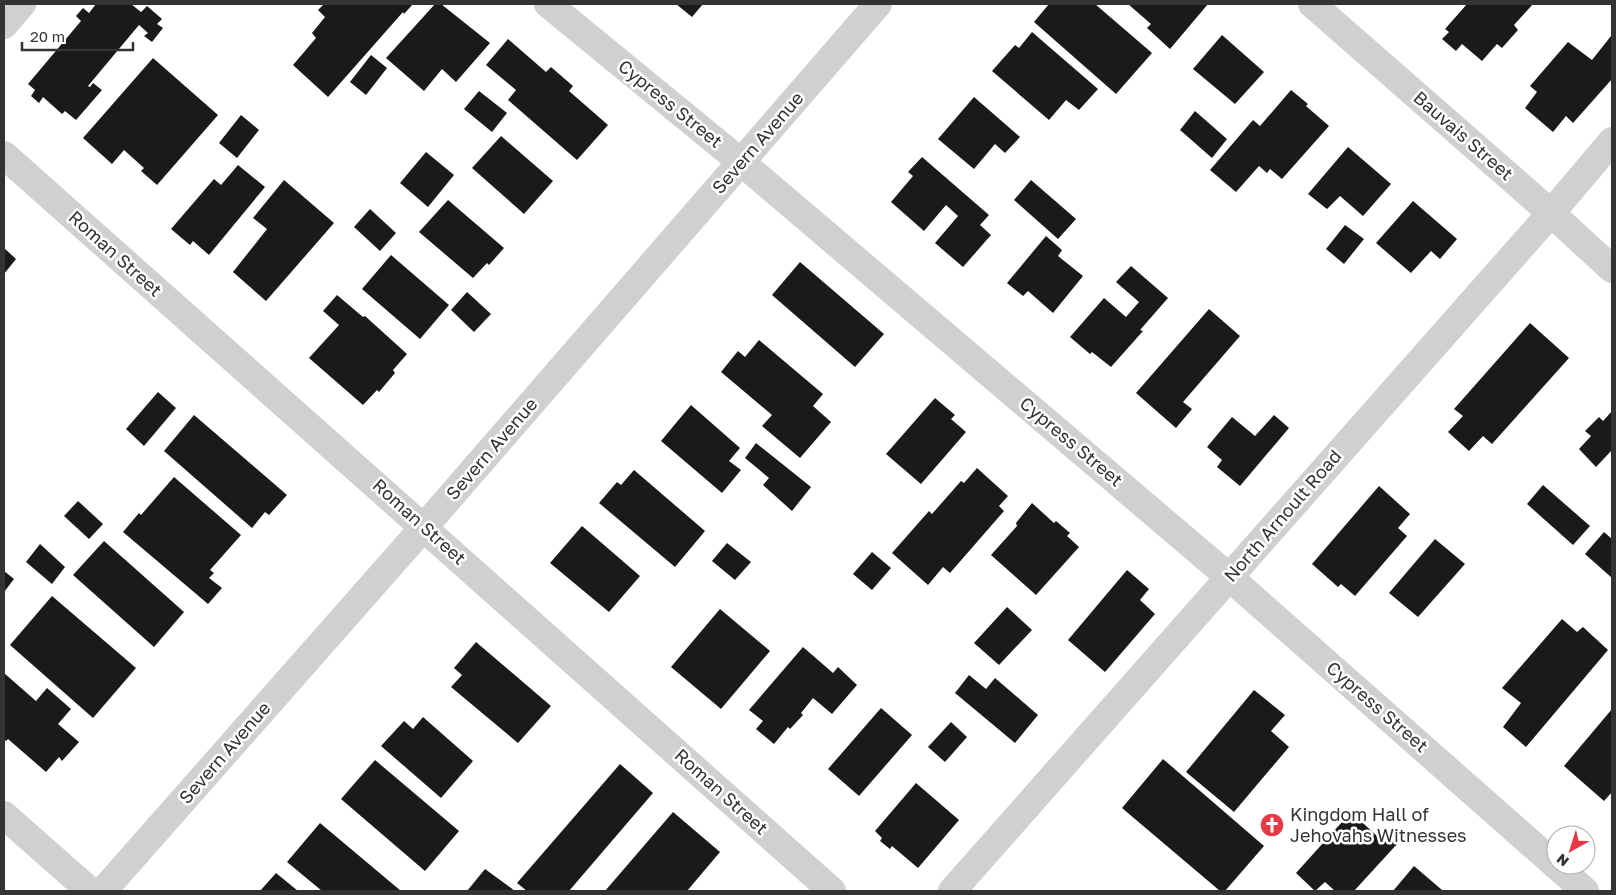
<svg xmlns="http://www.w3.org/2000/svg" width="1616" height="895" viewBox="0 0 1616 895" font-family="'Golos Text',sans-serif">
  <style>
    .building { fill: #1a1a1a }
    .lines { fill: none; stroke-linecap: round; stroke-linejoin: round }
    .minor { stroke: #d0d0d0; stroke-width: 28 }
    .tertiary { stroke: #d0d0d0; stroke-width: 28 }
    .labels { text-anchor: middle; stroke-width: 5; stroke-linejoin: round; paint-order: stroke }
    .street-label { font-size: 18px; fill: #333; stroke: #fff }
    .poi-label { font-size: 18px; fill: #333; stroke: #fff; text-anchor: start }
  </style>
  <rect width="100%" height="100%" fill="#fff"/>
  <g class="building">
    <path d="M96 4H131L141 12 147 6 162 19 157 24 163 28 152 42 144 36 148 33 139 25 88 86 90 87 93 83 102 90 76 120 65 111 62 114 43 97 39 103 31 96 35 90 28 84 81 21 76 16 83 8 89 13Z"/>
    <path d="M324 4H413L404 14 403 12 328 97 293 65 316 38 312 33 325 17 318 10Z"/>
    <path d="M435 4H441L490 43 456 82 442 69 424 91 386 58Z"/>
    <path d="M676 4H703L692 17Z"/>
    <path d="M1049 4H1095L1152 53 1116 94 1034 22Z"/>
    <path d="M1128 4H1208L1170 49 1147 28 1151 24Z"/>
    <path d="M1467 4H1533L1514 25 1518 30 1502 48 1497 44 1482 61 1462 44 1456 51 1442 39 1449 32 1445 29Z"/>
    <path d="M1032 32 1098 89 1079 110 1066 100 1049 120 992 71 1015 45 1019 48Z"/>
    <path d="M1222 35 1264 72 1235 104 1193 69Z"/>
    <path d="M1611 36 1612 79 1573 123 1566 116 1553 132 1525 108 1537 92 1530 86 1568 42 1592 60Z"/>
    <path d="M508 39 546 72 551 67 573 86 569 91 608 125 577 160 508 100 516 90 486 65Z"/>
    <path d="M371 55 387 68 366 95 350 82Z"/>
    <path d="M153 58 218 115 157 185 141 171 144 168 124 150 112 164 83 138Z"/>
    <path d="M1291 90 1308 104 1306 106 1329 126 1282 179 1270 169 1267 173 1259 166 1236 192 1210 170 1253 120 1260 126Z"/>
    <path d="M479 91 507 113 492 132 464 109Z"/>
    <path d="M974 97 1020 137 1005 153 995 144 974 169 938 139Z"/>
    <path d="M1195 111 1227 139 1212 158 1180 130Z"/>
    <path d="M241 115 259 130 237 158 219 143Z"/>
    <path d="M501 136 553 181 524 214 472 168Z"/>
    <path d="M1348 147 1391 184 1363 216 1340 196 1327 209 1308 194Z"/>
    <path d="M426 152 454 175 428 207 400 183Z"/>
    <path d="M922 157 989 215 980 225 991 235 963 267 935 243 958 216 946 205 924 231 891 202 913 176 908 172Z"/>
    <path d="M238 165 265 187 209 255 193 241 190 245 171 229 214 179 221 185Z"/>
    <path d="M284 180 334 223 266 301 233 272 267 229 253 218Z"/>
    <path d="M1031 180 1076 219 1058 239 1014 200Z"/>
    <path d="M448 200 504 248 489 265 487 263 473 278 419 232Z"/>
    <path d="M1413 201 1457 239 1440 259 1431 251 1411 273 1376 243Z"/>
    <path d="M370 209 396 233 380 251 354 227Z"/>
    <path d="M1345 225 1364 239 1344 264 1326 249Z"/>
    <path d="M1046 236 1062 250 1058 256 1083 276 1053 313 1028 291 1023 296 1007 283Z"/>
    <path d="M4 248 16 259 4 274Z"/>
    <path d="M391 255 449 305 420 339 362 289Z"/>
    <path d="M800 262 884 334 855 367 772 295Z"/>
    <path d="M1131 266 1168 298 1140 330 1143 331 1111 367 1092 352 1090 354 1070 337 1104 298 1126 317 1139 302 1116 282Z"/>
    <path d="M467 292 491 314 474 332 451 310Z"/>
    <path d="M337 295 363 317 365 316 407 354 393 370 395 373 379 392 377 390 363 405 309 358 339 325 323 311Z"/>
    <path d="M1209 309 1240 336 1183 402 1192 409 1176 428 1136 393Z"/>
    <path d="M1530 323 1569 358 1492 444 1483 436 1469 451 1448 432 1463 416 1454 409Z"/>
    <path d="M759 340 823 394 813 406 831 422 800 458 762 426 772 415 721 372 738 351 745 357Z"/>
    <path d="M158 392 176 408 144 446 126 429Z"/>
    <path d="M935 398 955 415 951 419 966 432 921 484 886 454Z"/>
    <path d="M691 405 740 448 729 461 741 470 722 493 661 441Z"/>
    <path d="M1612 411V450L1596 467 1579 449 1591 436 1585 431 1599 417 1603 421Z"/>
    <path d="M194 415 287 495 269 515 265 512 252 528 164 451Z"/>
    <path d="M1274 415 1289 428 1240 486 1217 467 1222 460 1207 447 1232 417 1255 436Z"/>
    <path d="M756 443 811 487 792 511 763 485 769 478 745 458Z"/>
    <path d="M977 468 1008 496 999 506 1004 511 950 573 943 567 928 585 892 553 929 511 932 514 961 481 964 483Z"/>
    <path d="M634 470 705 531 675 567 599 503 617 482 621 485Z"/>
    <path d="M174 477 241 535 210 570 214 573 209 578 222 588 208 604 123 532 139 513 141 515Z"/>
    <path d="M1543 485 1590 526 1573 545 1527 504Z"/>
    <path d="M1379 486 1410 514 1398 528 1407 536 1355 596 1341 584 1338 587 1312 564Z"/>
    <path d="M78 501 103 524 89 539 64 516Z"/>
    <path d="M1032 503 1054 523 1056 521 1070 533 1067 536 1079 547 1036 595 991 555 1017 526 1016 523Z"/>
    <path d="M582 526 640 576 609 612 550 563Z"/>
    <path d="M1604 532 1612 539V578L1585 554Z"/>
    <path d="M1435 539 1465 564 1418 617 1389 593Z"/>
    <path d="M104 541 184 612 154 647 73 575Z"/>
    <path d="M727 543 751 562 735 580 712 561Z"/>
    <path d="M40 544 65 567 52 584 26 562Z"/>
    <path d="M872 552 891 568 872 590 853 574Z"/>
    <path d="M1127 570 1149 589 1140 600 1155 614 1105 672 1068 640Z"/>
    <path d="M4 571 14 579 4 592Z"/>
    <path d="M52 596 136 668 93 718 10 645Z"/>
    <path d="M1007 607 1032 630 999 665 974 643Z"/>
    <path d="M720 609 770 651 721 709 671 667Z"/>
    <path d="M1562 619 1577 632 1583 627 1608 650 1526 747 1503 727 1521 703 1502 688Z"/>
    <path d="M476 642 551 706 518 743 451 687 462 675 454 668Z"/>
    <path d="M803 647 833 673 838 667 857 685 832 714 813 698 801 713 803 715 790 729 788 727 774 744 756 729 763 721 749 710Z"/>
    <path d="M4 673 36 701 47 688 71 709 58 724 79 742 62 761 59 757 46 772 8 739 6 741 4 739Z"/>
    <path d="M969 675 986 689 995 678 1038 715 1015 743 955 693Z"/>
    <path d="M1254 690 1285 715 1271 731 1289 747 1234 812 1186 772Z"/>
    <path d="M881 708 912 735 859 796 828 769Z"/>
    <path d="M1612 709V792L1604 801 1564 766Z"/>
    <path d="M423 717 473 761 441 798 381 746 404 721 413 729Z"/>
    <path d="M951 722 967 737 945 762 928 747Z"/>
    <path d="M1163 759 1264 846 1225 891H1220L1122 808Z"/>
    <path d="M375 760 459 831 425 871 341 799Z"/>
    <path d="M620 764 653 793 569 891H527L517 883Z"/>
    <path d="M916 783 959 820 918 868 892 846 890 849 880 841 882 838 875 831Z"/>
    <path d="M673 812 720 852 687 891H605Z"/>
    <path d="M1351 812 1377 836 1382 829 1398 843 1354 891H1335L1325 882 1315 891 1296 873Z"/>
    <path d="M320 823 401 891H322L287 862Z"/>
    <path d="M1414 866 1442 890 1440 891H1393Z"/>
    <path d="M485 869 515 891H467Z"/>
    <path d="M276 873 298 891H260Z"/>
  </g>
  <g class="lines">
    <g class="minor">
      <path d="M548 4 741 162 1229 577 1585 891"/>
      <path d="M1312 4 1551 213 1612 269"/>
      <path d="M4 25 22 4"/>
      <path d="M4 155 832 891"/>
      <path d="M4 815 90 891"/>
      <path d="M952 891 1551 213 1612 141"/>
    </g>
    <path class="tertiary" d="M103 891 424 527 878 4"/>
  </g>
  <defs>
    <g id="church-disc" transform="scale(1.25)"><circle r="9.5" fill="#e63946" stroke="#fff"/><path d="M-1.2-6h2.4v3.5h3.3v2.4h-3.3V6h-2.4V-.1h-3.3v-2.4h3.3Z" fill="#fff"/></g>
  </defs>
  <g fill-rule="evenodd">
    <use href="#church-disc" x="1272" y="825"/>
  </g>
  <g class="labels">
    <g class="street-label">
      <text transform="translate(670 104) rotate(39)" y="6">Cypress Street</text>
      <text transform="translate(1463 136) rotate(41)" y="6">Bauvais Street</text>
      <text transform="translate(758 143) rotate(-49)" y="6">Severn Avenue</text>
      <text transform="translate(115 254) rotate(42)" y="6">Roman Street</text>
      <text transform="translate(1071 442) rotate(40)" y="6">Cypress Street</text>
      <text transform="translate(492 449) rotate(-49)" y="6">Severn Avenue</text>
      <text transform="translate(1283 516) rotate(-49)" y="6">North Arnoult Road</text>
      <text transform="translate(419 522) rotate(42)" y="6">Roman Street</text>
      <text transform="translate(1377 707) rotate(41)" y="6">Cypress Street</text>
      <text transform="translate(225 753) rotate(-49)" y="6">Severn Avenue</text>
      <text transform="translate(721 792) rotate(42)" y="6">Roman Street</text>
    </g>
    <g class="poi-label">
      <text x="1290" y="821">Kingdom Hall of<tspan x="1290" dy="21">Jehovahs Witnesses</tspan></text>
    </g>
  </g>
  <rect width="1616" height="895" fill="none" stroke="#333333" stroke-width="10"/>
  <g transform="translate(1571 850) rotate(219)"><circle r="24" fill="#ffffff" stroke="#adadad"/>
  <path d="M0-4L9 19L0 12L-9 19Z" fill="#e63946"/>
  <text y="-8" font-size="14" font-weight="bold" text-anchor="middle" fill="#333333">N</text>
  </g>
  <path d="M22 42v8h111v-8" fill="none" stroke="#333333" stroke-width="2.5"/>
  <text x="30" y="42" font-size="15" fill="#333333" stroke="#ffffff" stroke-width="4" paint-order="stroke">20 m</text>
</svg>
